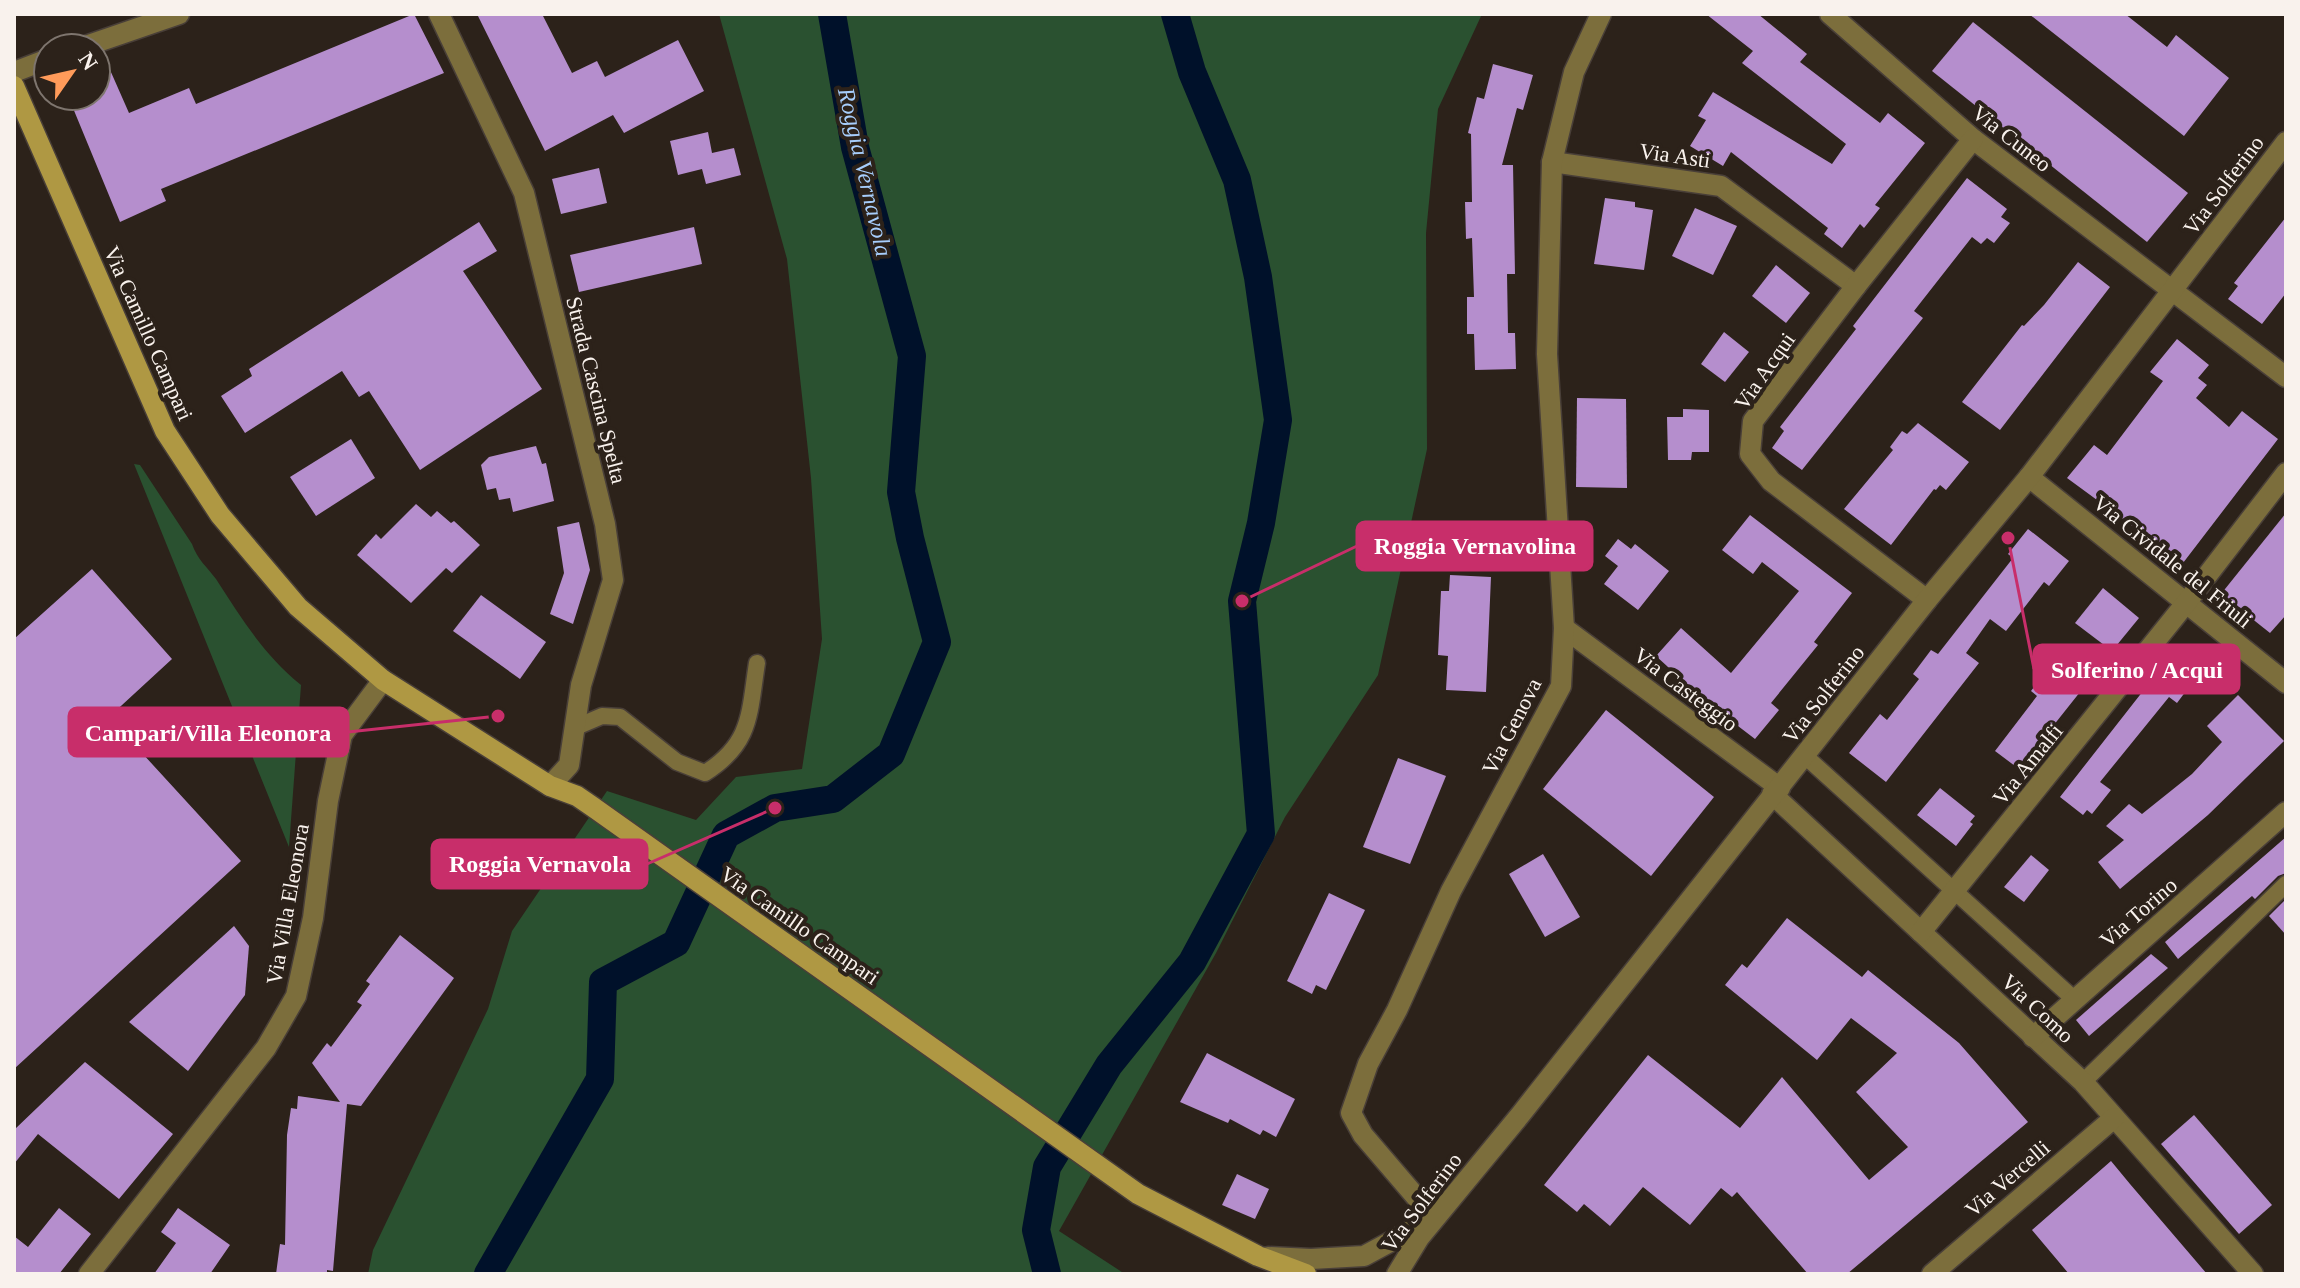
<svg xmlns="http://www.w3.org/2000/svg" width="2300" height="1288" viewBox="0 0 2300 1288" font-family="'Times New Roman',serif">
  <style>
    .green { fill: #2a5130 }
    .lines { fill: none; stroke-linecap: round; stroke-linejoin: round }
    .canal { stroke: #00112a; stroke-width: 28 }
    .building { fill: #b58ecd }
    .lane-casing { stroke: #493f38; stroke-width: 19 }
    .street-casing { stroke: #493f38; stroke-width: 23 }
    .secondary-casing { stroke: #493f38; stroke-width: 23 }
    .lane { stroke: #7c6e3c; stroke-width: 16 }
    .street { stroke: #7c6e3c; stroke-width: 20 }
    .secondary { stroke: #af9843; stroke-width: 20 }
    .labels { text-anchor: middle; stroke-width: 8; stroke-linejoin: round; paint-order: stroke }
    .street-label { font-size: 22px; fill: #f9f2ed; stroke: #2c221a }
    .water-label { font-size: 24px; font-style: italic; fill: #a7cefc; stroke: #2c221a }
    .leader { fill: none; stroke: #c82e6a; stroke-width: 3 }
    .callout-dot { fill: #c82e6a; stroke: #2c221a; stroke-width: 3 }
    .callout { fill: #c82e6a; stroke: #c82e6a; stroke-width: 3 }
    .callout-label { font-size: 24px; text-anchor: middle; font-weight: bold; fill: #fff }
  </style>
  <rect width="100%" height="100%" fill="#2c221a"/>
  <g class="green">
    <path d="M719 14H1482L1438 109 1426 233 1427 449 1378 675 1285 817 1216 953 1059 1231 1125 1274H368L373 1250 488 1009 512 931 607 791 696 820 736 777 802 769 822 639 811 478 787 259Z"/>
    <path d="M134 464 140 465 192 544C197 559 207 567 216 579 242 619 263 654 301 685L289 847Z"/>
  </g>
  <g class="lines">
    <g class="canal">
      <path d="M488 1274 600 1079 603 982 676 943 726 835 775 808 833 799 891 754 937 642 910 538 901 492 912 356 855 147 832 14"/>
      <path d="M1047 1274 1036 1230 1047 1167 1109 1065 1192 962 1261 834 1242 601 1261 523 1278 420 1258 277 1237 180 1192 72 1175 14"/>
    </g>
  </g>
  <g class="building">
    <path d="M414 14 444 73 161 189 166 201 120 222 68 96H96V56L103 54 129 113 189 88 196 104Z"/>
    <path d="M477 14H542L572 73 597 61 605 77 678 40 704 91 624 133 613 115 545 151Z"/>
    <path d="M1706 14H1758L1807 54 1800 62 1880 123 1888 113 1925 143 1875 205 1880 208 1864 228 1860 224 1842 248 1824 234 1828 228 1731 152 1723 166 1690 146 1706 120 1698 116 1713 92 1832 164 1846 144 1742 63 1753 51Z"/>
    <path d="M2029 14H2125L2167 47 2176 35 2229 78 2184 136Z"/>
    <path d="M1973 22 2188 193 2147 242 1932 71Z"/>
    <path d="M1493 64 1533 75 1523 110 1517 108 1502 165H1513L1515 274H1507L1508 333H1515L1516 369 1475 370 1474 334H1467V297H1474L1472 238 1466 239 1465 202H1472L1471 134 1468 133 1477 97 1484 99Z"/>
    <path d="M708 132 712 153 734 148 741 175 706 184 702 169 678 175 670 141Z"/>
    <path d="M599 168 607 203 561 214 552 179Z"/>
    <path d="M1967 178 2007 209 2001 217 2010 223 1994 243 1987 238 1981 244 1972 237 1914 311 1923 318 1802 470 1772 448 1784 431 1780 427 1856 329 1853 326Z"/>
    <path d="M1605 198 1635 202V207L1653 210 1644 270 1594 264Z"/>
    <path d="M1695 208 1737 226 1713 275 1672 256Z"/>
    <path d="M2286 217V293L2262 324 2228 299 2238 286 2234 283Z"/>
    <path d="M479 222 497 251 463 271 542 389 420 470 369 391 359 397 342 371 245 433 221 396 252 376 249 369Z"/>
    <path d="M694 227 702 264 579 292 570 255Z"/>
    <path d="M2078 262 2110 287 2000 430 1962 402 2022 325 2024 326 2044 305Z"/>
    <path d="M1776 265 1810 293 1786 323 1752 296Z"/>
    <path d="M1724 332 1749 352 1725 382 1701 364Z"/>
    <path d="M2177 339 2209 365 2198 378 2207 385 2196 398 2229 427 2242 411 2278 439 2183 563 2067 478 2094 445 2107 455 2163 381 2150 372Z"/>
    <path d="M1577 398 1626 399 1627 488 1576 487Z"/>
    <path d="M1683 409 1709 410V452H1692L1691 460H1668L1667 417H1683Z"/>
    <path d="M1918 423 1969 462 1946 490 1940 485 1936 490 1934 489 1891 545 1844 509 1893 450 1890 447 1902 431 1907 434Z"/>
    <path d="M351 439 375 478 316 516 290 477Z"/>
    <path d="M536 446 542 464 546 463 554 501 513 512 510 498 499 500 496 488 487 490 481 465 489 457Z"/>
    <path d="M416 504 431 517 437 511 451 523 454 521 480 545 452 573 446 568 411 603 357 555 376 534 381 539Z"/>
    <path d="M2286 513V615L2270 633 2221 594Z"/>
    <path d="M1750 515 1852 593 1814 642 1818 645 1771 703 1779 710 1755 739 1704 700 1656 656 1681 628 1731 673 1799 591 1762 562 1753 574 1722 550Z"/>
    <path d="M579 522 590 570 573 624 550 614 564 573 557 527Z"/>
    <path d="M2028 529 2069 561 2049 586 2044 582 2006 631 1990 619 1966 653 1979 663 1886 782 1849 753 1880 714 1887 720 1919 679 1913 674 1931 650 1938 654 2013 558 2008 554Z"/>
    <path d="M1618 539 1631 549 1635 544 1669 571 1638 610 1604 584 1618 566 1605 556Z"/>
    <path d="M92 569 172 659 109 717 241 861 14 1069V639Z"/>
    <path d="M1450 575 1491 577 1486 692 1446 690 1448 656 1438 655 1441 591H1449Z"/>
    <path d="M2103 588 2139 618 2112 651 2075 623Z"/>
    <path d="M481 595 546 642 520 679 453 631Z"/>
    <path d="M2172 654 2198 675 2177 703 2169 697 2100 782 2111 790 2092 814 2087 810 2083 815 2060 797Z"/>
    <path d="M2053 662 2084 687 2019 769 1995 751 2037 696 2031 691Z"/>
    <path d="M2238 695 2284 741 2208 815 2120 889 2098 862 2124 840 2106 826 2129 804 2142 814 2192 774 2222 742 2207 726Z"/>
    <path d="M1606 710 1714 797 1651 876 1543 789Z"/>
    <path d="M1398 758 1446 776 1410 864 1363 847Z"/>
    <path d="M1940 788 1975 816 1970 822 1973 824 1956 846 1917 815Z"/>
    <path d="M2286 837V873L2278 876 2255 899 2252 896 2178 959 2165 942Z"/>
    <path d="M1543 854 1580 917 1545 937 1509 874Z"/>
    <path d="M2031 855 2049 870 2024 902 2004 887Z"/>
    <path d="M1329 893 1365 910 1326 990 1316 985 1312 994 1287 981Z"/>
    <path d="M2286 899V935L2269 916Z"/>
    <path d="M1787 918 1862 977 1868 970 1959 1043 2028 1122 1847 1274H1808L1737 1192 1732 1197 1721 1188 1690 1225 1643 1187 1610 1226 1584 1204 1577 1212 1544 1185 1648 1055 1740 1128 1782 1077 1869 1180 1908 1147 1856 1092 1897 1053 1851 1018 1817 1060 1725 985 1742 964 1747 968Z"/>
    <path d="M234 926 249 946 245 995 188 1071 129 1022Z"/>
    <path d="M400 935 454 978 361 1106 347 1104 333 1271 327 1270V1274H276L280 1244 285 1245 287 1135 291 1108 297 1109 298 1096 340 1102 312 1063 327 1043 331 1047 362 1005 357 1002 370 984 366 981Z"/>
    <path d="M2151 954 2168 968 2089 1036 2076 1020Z"/>
    <path d="M1207 1053 1295 1099 1276 1137 1263 1130 1260 1135 1230 1119 1228 1123 1180 1102Z"/>
    <path d="M85 1062 173 1134 119 1199 38 1134 14 1164V1130Z"/>
    <path d="M2194 1115 2272 1205 2239 1234 2161 1144Z"/>
    <path d="M2111 1161 2130 1184 2207 1274H2069L2032 1230Z"/>
    <path d="M1237 1174 1269 1189 1255 1219 1222 1205Z"/>
    <path d="M59 1208 91 1234 59 1274H14V1236L28 1247Z"/>
    <path d="M178 1208 230 1245 210 1274H154L176 1243 161 1232Z"/>
  </g>
  <g class="lines">
    <g class="lane-casing">
      <g id="lane">
        <path d="M574 728 602 716 620 717 677 762 705 773C752 743 749 714 757 663"/>
        <path d="M1805 756 2075 1000"/>
        <path d="M2083 1082 2286 884"/>
      </g>
    </g>
    <g class="street-casing">
      <g id="street">
        <path d="M439 14 524 193 605 524 613 580 581 685 569 765 550 786"/>
        <path d="M1830 14 1973 139 2286 377"/>
        <path d="M80 48 179 14"/>
        <path d="M14 72 48 59"/>
        <path d="M1552 162 1721 186 1856 286"/>
        <path d="M2029 477 2286 683"/>
        <path d="M1927 600 1771 481 1750 454 1753 421 1856 286 1973 139"/>
        <path d="M1564 628 1780 788"/>
        <path d="M1772 794 2083 1082 2253 1274"/>
        <path d="M1921 932 2186 603 2286 473"/>
        <path d="M2033 1037 2286 812"/>
        <path d="M1434 1218 1363 1135 1351 1113 1368 1064 1397 1010 1451 891 1561 686 1564 628 1547 354 1552 162 1574 72 1601 14"/>
        <path d="M1268 1257 1311 1259 1364 1256 1427 1222"/>
        <path d="M89 1274 266 1048 296 996 313 918 328 801 342 735 383 680"/>
        <path d="M1397 1274 1419 1238 1521 1114 1927 600 2029 477 2286 142"/>
        <path d="M1932 1274 2114 1118"/>
      </g>
    </g>
    <g class="secondary-casing">
      <path id="secondary" d="M14 86 165 431 220 515 298 607 383 680 550 786 577 796 593 807 1138 1194 1258 1256 1306 1274"/>
    </g>
    <use href="#lane" class="lane"/>
    <use href="#street" class="street"/>
    <use href="#secondary" class="secondary"/>
  </g>
  <g class="labels">
    <g class="street-label">
      <text transform="translate(2012 138) rotate(38)" y="8">Via Cuneo</text>
      <text transform="translate(1675 155) rotate(8)" y="8">Via Asti</text>
      <text transform="translate(2223 185) rotate(-53)" y="8">Via Solferino</text>
      <text transform="translate(149 333) rotate(66)" y="8">Via Camillo Campari</text>
      <text transform="translate(1764 371) rotate(-55)" y="8">Via Acqui</text>
      <text transform="translate(597 390) rotate(76)" y="8">Strada Cascina Spelta</text>
      <text transform="translate(2173 561) rotate(39)" y="8">Via Cividale del Friuli</text>
      <text transform="translate(1686 689) rotate(37)" y="8">Via Casteggio</text>
      <text transform="translate(1823 694) rotate(-52)" y="8">Via Solferino</text>
      <text transform="translate(1511 726) rotate(-63)" y="8">Via Genova</text>
      <text transform="translate(2027 764) rotate(-51)" y="8">Via Amalfi</text>
      <text transform="translate(287 904) rotate(-80)" y="8">Via Villa Eleonora</text>
      <text transform="translate(2138 912) rotate(-41)" y="8">Via Torino</text>
      <text transform="translate(800 925) rotate(35)" y="8">Via Camillo Campari</text>
      <text transform="translate(2038 1008) rotate(43)" y="8">Via Como</text>
      <text transform="translate(2007 1178) rotate(-41)" y="8">Via Vercelli</text>
      <text transform="translate(1421 1202) rotate(-53)" y="8">Via Solferino</text>
    </g>
    <g class="water-label">
      <text transform="translate(865 172) rotate(77)" y="8">Roggia Vernavola</text>
    </g>
  </g>
  <path class="leader" d="M1242 601L1357 546M2008 538L2034 669M498 716L348 732M775 808L647 864"/>
  <g class="callout-dot">
    <circle cx="1242" cy="601" r="8"/>
    <circle cx="2008" cy="538" r="8"/>
    <circle cx="498" cy="716" r="8"/>
    <circle cx="775" cy="808" r="8"/>
  </g>
  <g class="callout">
    <rect x="1357" y="522" width="235" height="48" rx="8"/>
    <rect x="2034" y="645" width="205" height="48" rx="8"/>
    <rect x="69" y="708" width="279" height="48" rx="8"/>
    <rect x="432" y="840" width="215" height="48" rx="8"/>
  </g>
  <g class="callout-label">
    <text x="1475" y="554">Roggia Vernavolina</text>
    <text x="2137" y="678">Solferino / Acqui</text>
    <text x="208" y="741">Campari/Villa Eleonora</text>
    <text x="540" y="872">Roggia Vernavola</text>
  </g>
  <rect width="2300" height="1288" fill="none" stroke="#f9f2ed" stroke-width="32"/>
  <g transform="translate(72 72) rotate(56)"><circle r="38" fill="#2c221a" stroke="#7e756e" stroke-width="2"/>
  <path d="M0-6L14 30L0 20L-14 30Z" fill="#ff9b5a"/>
  <text y="-12" font-size="22" font-weight="bold" text-anchor="middle" fill="#f9f2ed">N</text>
  </g>
</svg>
